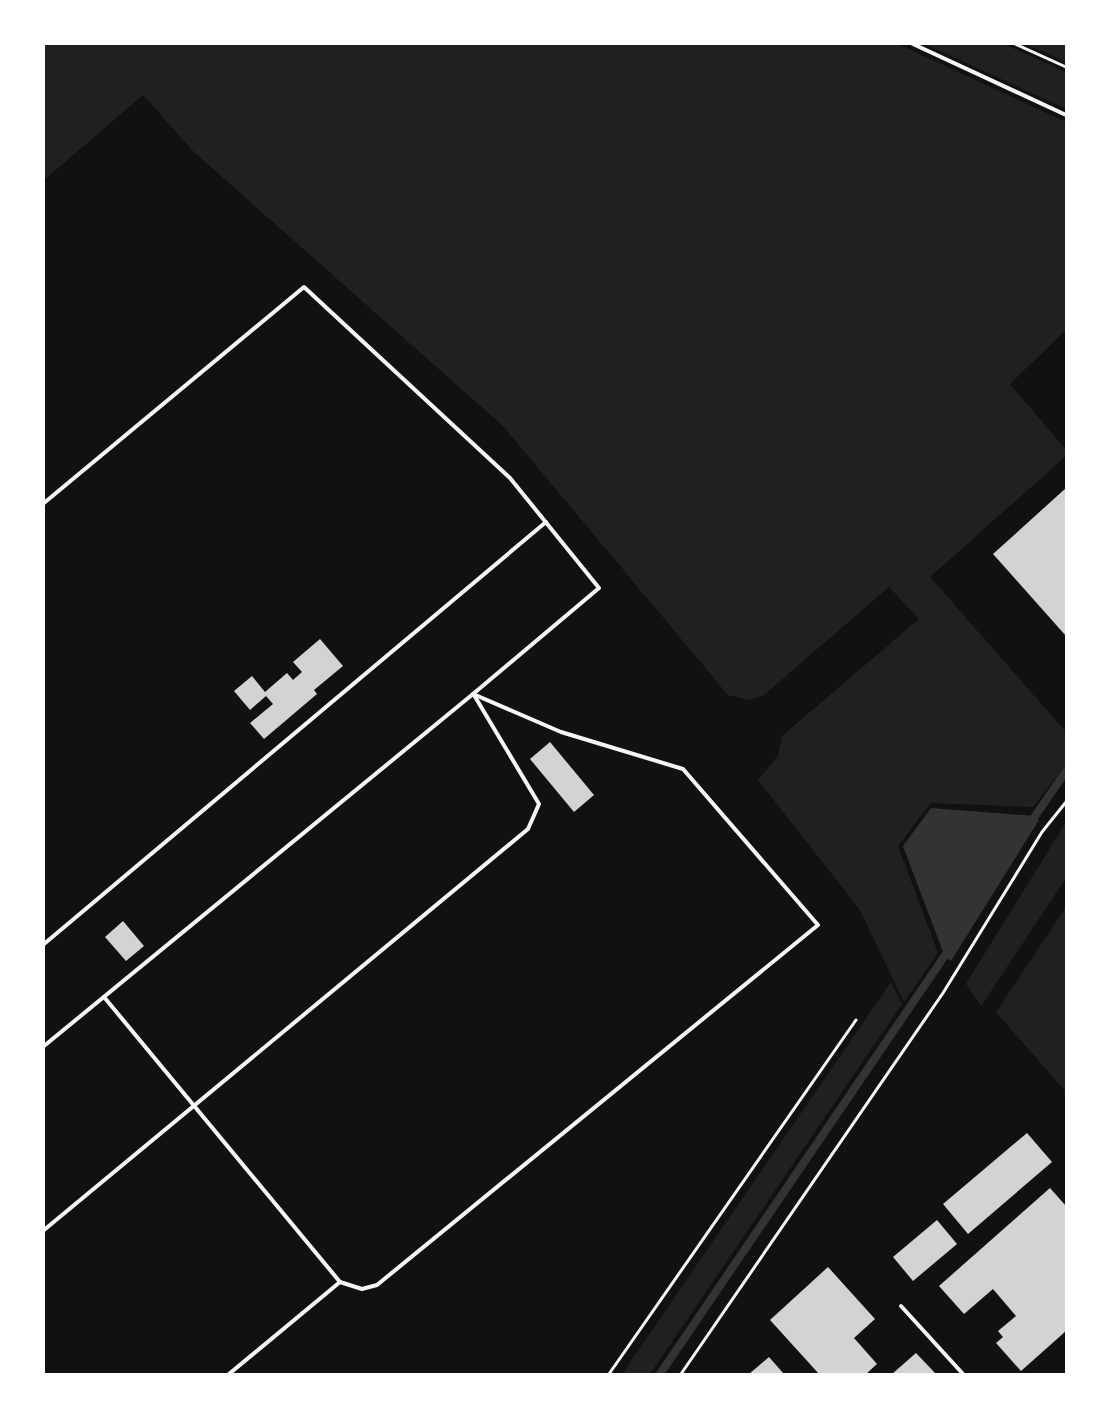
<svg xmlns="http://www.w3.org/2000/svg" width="1110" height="1418" viewBox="0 0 1110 1418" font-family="'Fira Sans',sans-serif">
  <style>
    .green { fill: #202020 }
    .water { fill: #333 }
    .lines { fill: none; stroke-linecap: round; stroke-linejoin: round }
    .stream { stroke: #333; stroke-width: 8 }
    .building { fill: #d3d3d3 }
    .path { stroke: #f5f5f5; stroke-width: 3 }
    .service { stroke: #f5f5f5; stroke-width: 4 }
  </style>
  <rect width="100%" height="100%" fill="#111"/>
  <g class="green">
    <path d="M44 44H898L1066 122V330L1010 384 1066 450V456L930 577 1066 732V764L1033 807 931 803 898 846 938 953 904 1002 860 910 758 780 778 756 782 736 919 619 889 587 764 695 749 700 728 695 503 426 194 152 143 95 44 180Z"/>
    <path d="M925 44H1004L1066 72V109Z"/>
    <path d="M1026 44H1066V62Z"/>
    <path d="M1066 822V878L981 1006 966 984Z"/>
    <path d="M1066 907V1092L996 1012Z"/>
    <path d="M891 982 902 1004 650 1374H622Z"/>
  </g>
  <path class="water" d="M931 808 1035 816 1039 820 951 961 945 957 903 846Z"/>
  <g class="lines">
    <g class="stream">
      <path d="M1029 825 1066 771"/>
      <path d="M660 1374 950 948"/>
    </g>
  </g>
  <g class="building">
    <path d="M1066 488V636L993 554Z"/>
    <path d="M320 639 343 666 314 690 317 694 264 739 250 723 273 704 266 696 250 710 234 691 252 676 265 692 287 673 293 680 302 672 293 662Z"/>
    <path d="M550 742 594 795 574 812 530 759Z"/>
    <path d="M123 921 144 946 126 961 105 937Z"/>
    <path d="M1027 1133 1052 1162 968 1234 943 1204Z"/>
    <path d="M1050 1188 1066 1206V1331L1021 1371 996 1343 1003 1337 998 1331 1016 1316 993 1289 964 1314 939 1286Z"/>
    <path d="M937 1220 957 1244 913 1281 893 1257Z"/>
    <path d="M828 1267 875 1319 854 1338 877 1364 866 1374H819L770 1320Z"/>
    <path d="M916 1353 936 1374H892Z"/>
    <path d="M769 1357 784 1374H749Z"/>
  </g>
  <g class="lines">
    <g class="path">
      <path d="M1015 44 1066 67"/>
      <path d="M609 1374 856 1020"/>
      <path d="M681 1374 943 993 1042 832 1066 802"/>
    </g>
    <g class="service">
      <path d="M913 44 1066 115"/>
      <path d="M44 503 304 287 510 478 599 588 473 694 44 1046"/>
      <path d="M44 944 546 522"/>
      <path d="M104 997 340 1282 362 1289 377 1285 818 925 683 769 561 732 473 694"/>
      <path d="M44 1230 528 829 539 804 474 695"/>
      <path d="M901 1306 963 1374"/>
      <path d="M229 1374 340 1282"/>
    </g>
  </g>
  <rect width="1110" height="1418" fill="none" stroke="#ffffff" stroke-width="90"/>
</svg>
